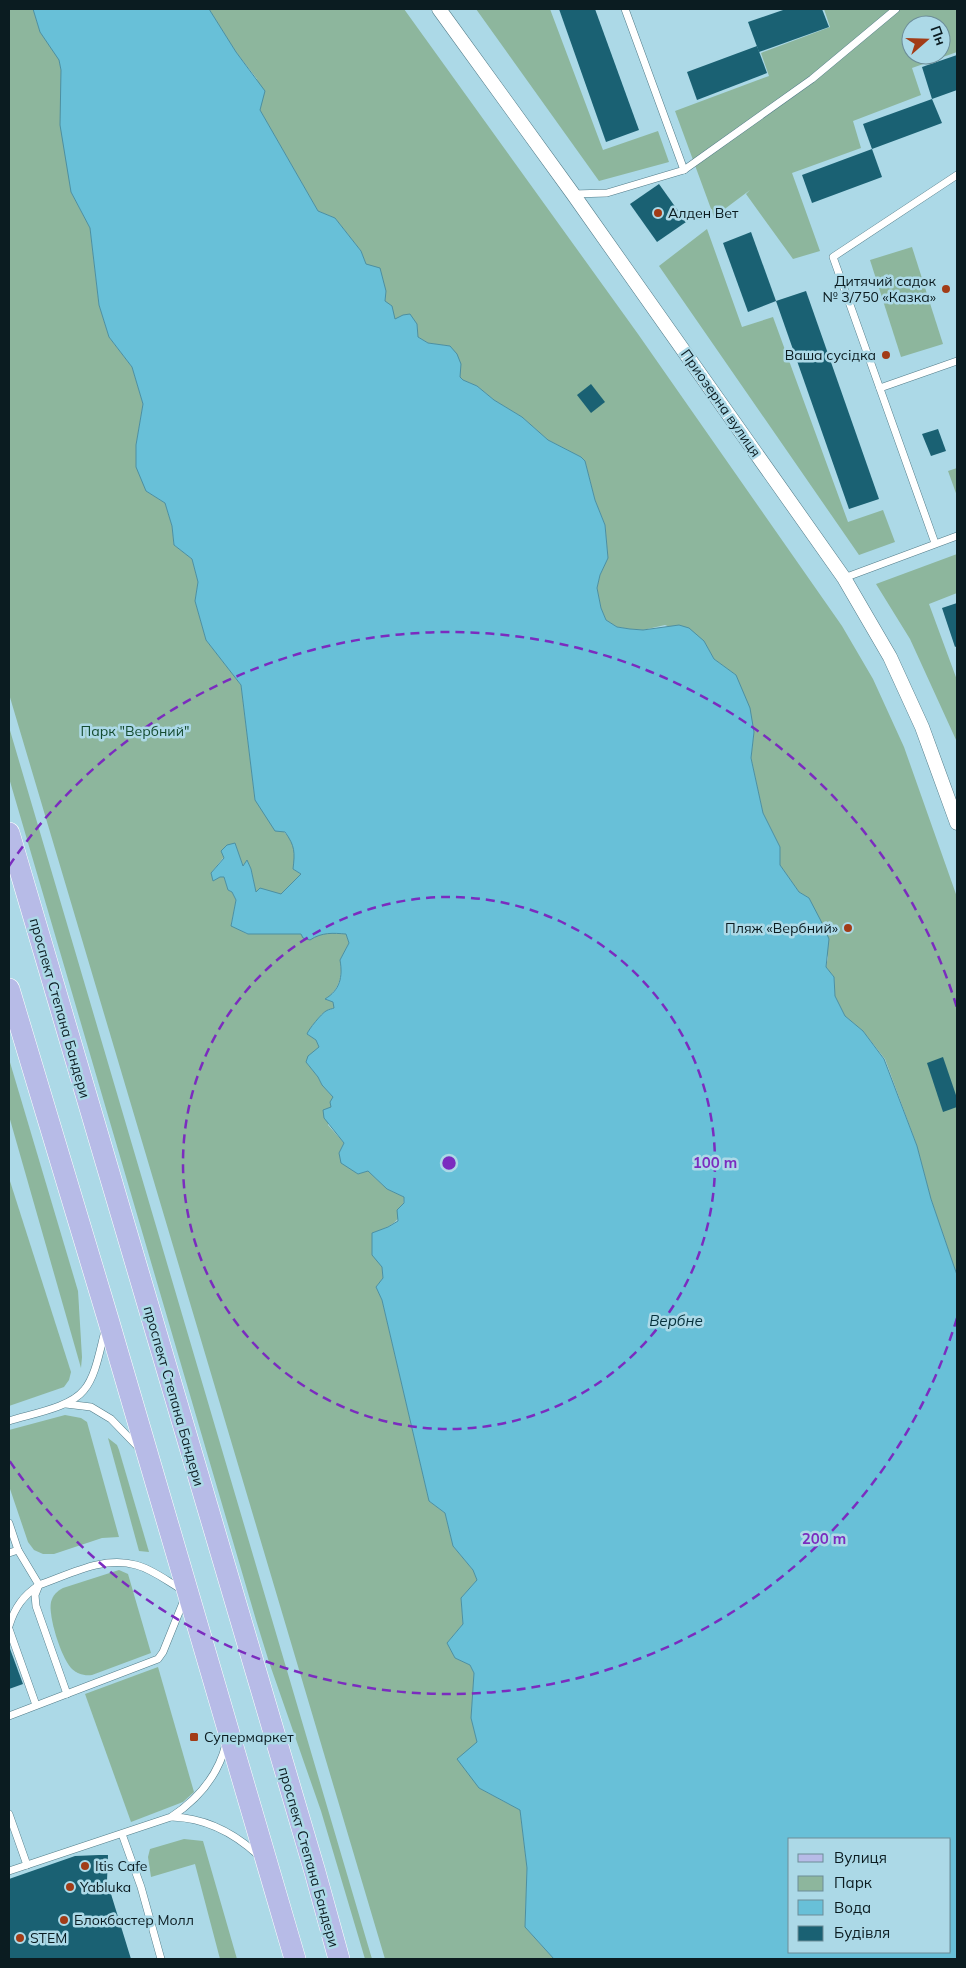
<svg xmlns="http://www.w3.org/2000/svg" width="966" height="1968" viewBox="0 0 966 1968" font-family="Mulish,sans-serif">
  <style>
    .green { fill: #8db69d; fill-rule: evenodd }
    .water { fill: #68c0d8; stroke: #4c8fa1; fill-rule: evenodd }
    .building { fill: #1a6173 }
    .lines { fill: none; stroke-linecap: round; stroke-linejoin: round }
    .lane-casing { stroke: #527c89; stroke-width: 8 }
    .street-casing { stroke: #527c89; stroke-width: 15 }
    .primary-casing { stroke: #fff; stroke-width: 22 }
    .lane { stroke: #fff; stroke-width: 7 }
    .street { stroke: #fff; stroke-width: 14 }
    .primary { stroke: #b7bbe7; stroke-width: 21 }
    .ring { fill: none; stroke: #7b2cbf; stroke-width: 2.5; stroke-dasharray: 9 6 }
    .poi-dot { fill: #a23c17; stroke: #acd9e7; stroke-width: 2 }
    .labels { text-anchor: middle; stroke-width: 5; stroke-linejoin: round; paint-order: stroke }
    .poi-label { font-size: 14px; fill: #0b1c21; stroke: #acd9e7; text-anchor: start }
    .street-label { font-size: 14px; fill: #0b1c21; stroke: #acd9e7 }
    .park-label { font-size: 14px; fill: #144b30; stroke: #acd9e7 }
    .water-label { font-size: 15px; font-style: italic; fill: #06313c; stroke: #acd9e7 }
    .centre { fill: #7b2cbf; stroke: #acd9e7; stroke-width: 2.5 }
    .ring-label { font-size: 15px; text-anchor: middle; font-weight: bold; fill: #7b2cbf; stroke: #acd9e7; stroke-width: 5; stroke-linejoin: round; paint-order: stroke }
  </style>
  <rect width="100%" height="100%" fill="#acd9e7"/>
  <g class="green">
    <path d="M9 9H33L40 32 59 59 61 70 71 192 90 228 99 305 109 337 132 367 143 404 136 445 146 491 165 503 172 526 174 545 192 559 198 582 195 601 206 640 241 685 255 800 293 842 295 855 293 869 301 874 281 894 271 892 256 893 251 869 247 860 243 866 235 843 211 873 213 881 220 877H224L228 890 232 892 236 900 231 925 247 934 338 933 346 934 349 943 340 960C343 977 339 989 326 999L333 1002 335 1008C332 1009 329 1009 326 1011 322 1013 309 1029 307 1034L316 1040 319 1047 306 1062 318 1077 322 1085 333 1097 328 1125 344 1143 339 1153 350 1168 358 1174 368 1171 387 1189 404 1197C403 1221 393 1226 372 1233L382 1267 383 1278 376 1287 382 1300 429 1501 445 1513 453 1546 473 1570 477 1580 461 1598 463 1624 447 1643 455 1658 470 1665 474 1673 471 1718 477 1742 479 1788 520 1810 527 1868 525 1927 554 1959H385L9 694Z"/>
    <path d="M209 9H404L638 334 842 626 873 679 904 747 957 897V1275L931 1199 917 1146 885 1059 863 1031 845 1016 835 996 834 977 826 967 828 957 809 898 799 892 780 865V847L763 813 751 758 754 732 736 675 714 659 704 641 665 625 643 630 630 629 617 627 606 620 601 608 597 588 600 575 608 558 605 525 595 500 585 461 581 457 548 440 522 417 494 400 477 386 463 380 460 377V364L449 346 428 343 418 337 417 324 395 320 385 301 386 291 366 264 361 251 335 218 318 211 260 110 257 79 236 52Z"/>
    <path d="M476 9H550L603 150 658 131 669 162 599 181Z"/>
    <path d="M824 9H957V52L912 68 921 95 853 121 861 148 792 173 820 251 793 259 746 194 750 190 714 217 675 111 769 76 761 53 830 27ZM911 25H941V55H911Z"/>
    <path d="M707 229 742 327 773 317 848 522 883 510 895 542 859 555 659 266Z"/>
    <path d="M912 247 943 344 901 357 870 260Z"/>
    <path d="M957 468V496L948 471Z"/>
    <path d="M957 554V593L929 604 957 680V742L910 639 876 584Z"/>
    <path d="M9 727 372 1959H365L321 1811 269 1662 256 1620 9 778Z"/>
    <path d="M9 1059 78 1291 82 1357 81 1368 9 1116Z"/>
    <path d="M9 1178 71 1372 69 1380 64 1387 9 1406Z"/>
    <path d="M65 1415 81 1418 87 1422 119 1537 102 1538 54 1554H43L34 1550 28 1542 9 1486V1430Z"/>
    <path d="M108 1438 117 1445 119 1450 149 1552 139 1551Z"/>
    <path d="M119 1570 128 1574 151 1653 92 1675C84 1676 77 1674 71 1668 61 1657 48 1616 51 1602 53 1595 57 1591 63 1588Z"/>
    <path d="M158 1667 194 1792 183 1802 131 1822 85 1694Z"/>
    <path d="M184 1839 203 1841 237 1959H220L195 1864 151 1877 148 1857 150 1849Z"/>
  </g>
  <path class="water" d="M33 9H209L236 52 265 91 260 110 318 211 335 218 361 251 366 264 380 268 386 291 385 301 392 306 395 319 403 315 410 314 417 324 418 337 428 343 450 346 457 354 461 364 460 377 463 380 477 386 494 400 522 417 548 440 581 457 585 461 595 500 605 525 608 558 600 575 597 588 601 608 606 620 617 627 630 629 643 630 679 625 689 628 704 641 714 659 736 675 750 708 754 732 751 758 763 813 780 847V865L799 892 809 898 821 921 829 939 826 967 834 977 835 996 845 1016 863 1031 884 1059 917 1146 931 1199 957 1275V1959H554L525 1927 527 1868 520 1810 479 1788 457 1759 477 1742 471 1718 474 1673 470 1665 455 1658 447 1643 463 1624 461 1598 477 1580 473 1570 453 1546 445 1513 429 1501 382 1300 376 1287 383 1278 382 1267 372 1255V1233L388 1227 398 1221 397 1210 404 1203V1197L387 1189 368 1171 358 1174 341 1163 339 1153 344 1143 324 1118 323 1110 331 1107 330 1102 333 1097 322 1085 318 1077 306 1062 308 1056 319 1047 316 1040 307 1034C308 1030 322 1013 326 1011 329 1009 332 1009 334 1008L333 1002 325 999C340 990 343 977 340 960L349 943 346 934C333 933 322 932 310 940L303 938 301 934H248L231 926 236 900 232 892 228 890 224 877H220L213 881 211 873 224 858 221 851 227 845 235 843 243 866 247 860 251 869 256 892 260 888 281 894 301 874 293 869C295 852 295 846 285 832L275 831 255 800 241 685 206 640 195 601 198 582 192 559 174 545 172 526 165 503 146 491 136 467V445L143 404 132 367 109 337 99 305 90 228 71 192 60 125 61 70 59 60 40 32ZM790 1839H950V1952H790Z"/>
  <g class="building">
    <path d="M559 9H595L639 130 606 142Z"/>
    <path d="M786 9H822L829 27 759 52 748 22Z"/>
    <path d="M757 46 767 73 697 100 687 72Z"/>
    <path d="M957 55V90L932 99 922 67Z"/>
    <path d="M932 99 942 123 872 149 863 124Z"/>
    <path d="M872 149 882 177 812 203 802 175Z"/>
    <path d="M659 184 686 222 657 242 630 204Z"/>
    <path d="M751 232 776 301 748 312 723 243Z"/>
    <path d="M806 291 879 499 849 509 776 301Z"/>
    <path d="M591 384 605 402 591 413 577 395Z"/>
    <path d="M938 429 946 451 931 456 922 434Z"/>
    <path d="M957 603V646L955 647 942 608Z"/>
    <path d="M943 1057 957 1098V1107L943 1112 927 1063Z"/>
    <path d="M9 1646 23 1684 9 1689Z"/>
    <path d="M99 1855H108L107 1881 131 1959H9V1879L75 1856Z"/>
  </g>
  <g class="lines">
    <g class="lane-casing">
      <g id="lane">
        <path d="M625 9 684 170"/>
        <path d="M574 194 607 193 684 170 812 79 896 9"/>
        <path d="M880 388 957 361"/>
        <path d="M935 543 833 257 957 175"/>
        <path d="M844 578 957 536"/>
        <path d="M66 1404 91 1407 111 1419 139 1448"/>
        <path d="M9 1421C30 1414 70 1408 84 1390 96 1376 100 1349 105 1331"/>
        <path d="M9 1523 18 1550 39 1585C23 1596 15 1607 9 1626"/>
        <path d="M9 1553 18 1550"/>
        <path d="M9 1629 36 1705"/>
        <path d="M67 1694 36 1606 35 1595 39 1585C71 1574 102 1556 136 1565 152 1569 167 1581 181 1589"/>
        <path d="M9 1716 158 1659 163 1652 184 1600"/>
        <path d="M9 1814 27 1865"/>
        <path d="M172 1817C205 1818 233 1832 258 1855"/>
        <path d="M122 1834 141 1887 161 1959"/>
        <path d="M9 1871 171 1817C197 1800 218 1776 226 1744"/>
      </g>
    </g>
    <g class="street-casing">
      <path id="street" d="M439 9 573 194 844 578 890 657 922 727 957 823"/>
    </g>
    <g class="primary-casing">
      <g id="primary">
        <path d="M9 833 315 1872 339 1959"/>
        <path d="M9 989 108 1319 295 1959"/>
      </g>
    </g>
    <use href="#lane" class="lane"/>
    <use href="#street" class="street"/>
    <use href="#primary" class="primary"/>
  </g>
  <g class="ring">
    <circle cx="449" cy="1163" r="266"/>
    <path d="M957 1318A531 531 0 0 1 9 1460M9 866A531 531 0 0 1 957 1008"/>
  </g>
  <g class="poi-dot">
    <circle cx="658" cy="213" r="5"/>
    <circle cx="946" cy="289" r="5"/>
    <circle cx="886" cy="355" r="5"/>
    <circle cx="848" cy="928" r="5"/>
    <rect x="189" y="1732" width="10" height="10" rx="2.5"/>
    <circle cx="85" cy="1866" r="5"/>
    <circle cx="70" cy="1887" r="5"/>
    <circle cx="64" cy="1920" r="5"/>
    <circle cx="20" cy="1938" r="5"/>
  </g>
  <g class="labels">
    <g class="poi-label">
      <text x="668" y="218">Алден Вет</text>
      <text x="936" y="286" text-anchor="end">Дитячий садок<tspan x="936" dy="16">№ 3/750 «Казка»</tspan></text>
      <text x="876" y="360" text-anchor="end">Ваша сусідка</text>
      <text x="838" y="933" text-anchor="end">Пляж «Вербний»</text>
      <text x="204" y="1742">Супермаркет</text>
      <text x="95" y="1871">Itis Cafe</text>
      <text x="80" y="1892">Yabluka</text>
      <text x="74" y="1925">Блокбастер Молл</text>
      <text x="30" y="1943">STEM</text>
    </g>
    <g class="street-label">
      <text transform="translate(721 403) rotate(55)" y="5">Приозерна вулиця</text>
      <text transform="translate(60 1008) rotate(74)" y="5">проспект Степана Бандери</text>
      <text transform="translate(174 1396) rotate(74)" y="5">проспект Степана Бандери</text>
      <text transform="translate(309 1857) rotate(74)" y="5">проспект Степана Бандери</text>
    </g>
    <g class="park-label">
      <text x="135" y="736">Парк "Вербний"</text>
    </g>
    <g class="water-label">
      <text x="676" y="1326">Вербне</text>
    </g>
  </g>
  <circle cx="449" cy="1163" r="8" class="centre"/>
  <g class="ring-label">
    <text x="715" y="1168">100 m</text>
    <text x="824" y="1544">200 m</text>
  </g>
  <rect width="966" height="1968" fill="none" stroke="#0b1c21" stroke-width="20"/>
  <rect x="788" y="1838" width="162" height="115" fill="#acd9e7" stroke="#6c8d98"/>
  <rect x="798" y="1854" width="25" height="8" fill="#b7bbe7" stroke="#6c8d98"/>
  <text x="834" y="1863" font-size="15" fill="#0b1c21">Вулиця</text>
  <rect x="798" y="1876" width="25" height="15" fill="#8db69d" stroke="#6c8d98"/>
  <text x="834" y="1888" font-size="15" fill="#0b1c21">Парк</text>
  <rect x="798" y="1900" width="25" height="15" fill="#68c0d8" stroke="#6c8d98"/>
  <text x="834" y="1913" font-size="15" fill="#0b1c21">Вода</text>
  <rect x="798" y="1926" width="25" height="15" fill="#1a6173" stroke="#6c8d98"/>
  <text x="834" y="1938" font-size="15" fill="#0b1c21">Будівля</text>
  <g transform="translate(926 40) rotate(70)"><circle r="24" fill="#acd9e7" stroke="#6c8d98"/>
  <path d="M0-4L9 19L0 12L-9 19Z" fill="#a23c17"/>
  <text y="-8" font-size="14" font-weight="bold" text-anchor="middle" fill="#0b1c21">Пн</text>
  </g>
</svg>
